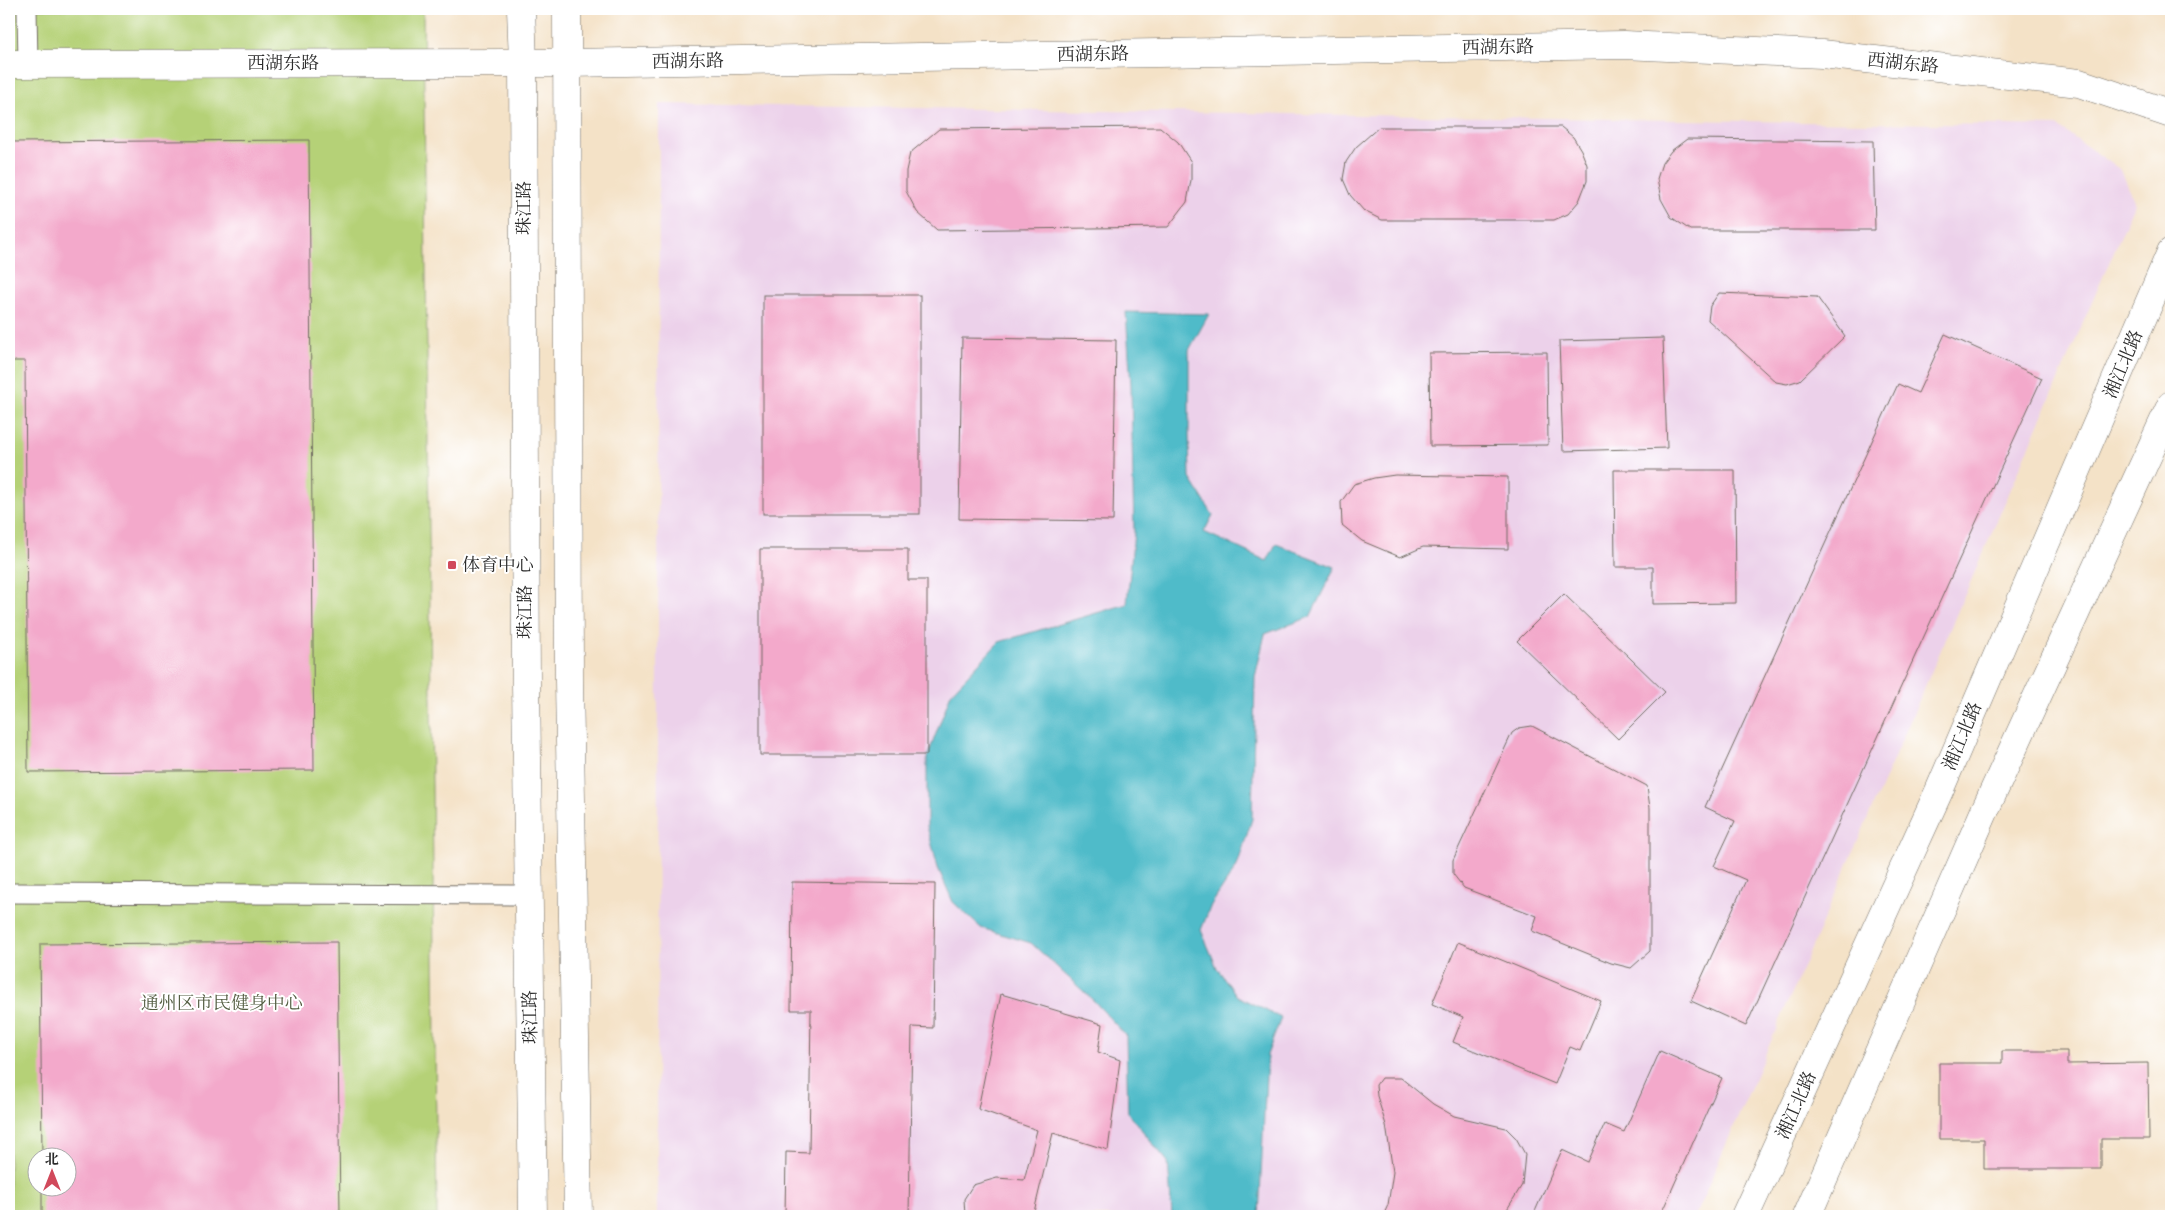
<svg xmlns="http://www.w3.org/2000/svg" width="2180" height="1225" viewBox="0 0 2180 1225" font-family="'EB Garamond','Noto Serif SC',serif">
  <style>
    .built { fill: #ecd1ea }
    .green { fill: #b5d177; stroke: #707e51; fill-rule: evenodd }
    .water { fill: #4fbbc9; stroke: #3d737a }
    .building { fill: #f3a9cb }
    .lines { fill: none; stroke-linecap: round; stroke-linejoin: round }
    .lane-casing { stroke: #716b62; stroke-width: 21 }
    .secondary-casing { stroke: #716b62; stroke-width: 29 }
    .lane { stroke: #fff; stroke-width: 19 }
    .secondary { stroke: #fff; stroke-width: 28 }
    .poi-dot { fill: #d1495b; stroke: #fff; stroke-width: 2 }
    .labels { text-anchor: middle; stroke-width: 4; stroke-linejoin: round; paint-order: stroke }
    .street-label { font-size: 18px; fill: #2b2b2b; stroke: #fff }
    .poi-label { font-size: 18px; fill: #2b2b2b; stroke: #fff; text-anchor: start }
    .park-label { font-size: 18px; fill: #545d42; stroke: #fff }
  </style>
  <rect width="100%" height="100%" fill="#fff"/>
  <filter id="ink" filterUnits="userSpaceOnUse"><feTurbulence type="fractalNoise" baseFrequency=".02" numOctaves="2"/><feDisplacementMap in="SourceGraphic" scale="10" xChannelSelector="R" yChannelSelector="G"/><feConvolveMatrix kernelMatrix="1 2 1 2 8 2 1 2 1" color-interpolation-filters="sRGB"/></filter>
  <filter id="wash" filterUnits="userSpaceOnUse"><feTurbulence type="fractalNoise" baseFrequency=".0096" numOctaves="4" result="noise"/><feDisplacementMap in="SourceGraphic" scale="20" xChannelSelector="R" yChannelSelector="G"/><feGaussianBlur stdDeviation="1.12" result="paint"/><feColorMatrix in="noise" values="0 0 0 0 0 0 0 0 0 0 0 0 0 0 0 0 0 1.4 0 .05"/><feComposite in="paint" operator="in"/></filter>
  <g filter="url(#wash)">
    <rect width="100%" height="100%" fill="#f4e2c7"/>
    <path class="built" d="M659 104 2057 126 2121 170 2135 203 1695 1216H657Z"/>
    <path class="green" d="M9 9H423L437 1216H9ZM38 1158H68V1188H38Z"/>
    <path class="water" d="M1126 312 1209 314 1189 350V436L1190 478 1213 515 1204 532 1267 561 1276 544 1335 567 1310 617 1265 634 1255 677 1252 819 1237 866 1211 905 1201 930 1217 968 1237 996 1281 1018 1267 1055 1259 1216H1172L1168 1162 1128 1113 1126 1036 1095 1002 1031 943 981 928 953 902 938 868 927 826V758L951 693 999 642 1127 604 1134 532 1131 385Z"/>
    <g id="blocks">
      <g class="building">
        <path d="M1160 127 1178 142 1191 162V180L1187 202 1168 227 937 230 917 212 906 191V171L910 153 939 129Z"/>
        <path d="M1379 127H1561L1573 137 1581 150 1587 165V181L1579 201 1568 214 1554 220H1382L1364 211 1350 195 1343 179 1346 162 1356 147Z"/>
        <path d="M1687 139 1873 141 1875 230H1690L1671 217 1661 199 1657 179 1662 163 1671 151Z"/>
        <path d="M309 140 314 770 28 772 25 361H9V142Z"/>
        <path d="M1719 293 1817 297 1845 336 1800 380 1787 384 1776 382 1708 320 1710 306Z"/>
        <rect x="763" y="295" width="157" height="219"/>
        <path d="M1945 334 2042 378 1746 1026 1691 1001 1746 880 1714 866 1735 821 1705 807 1898 384 1918 393Z"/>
        <path d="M962 338 1116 340 1113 521 959 519Z"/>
        <path d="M1663 338 1667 448 1563 451 1559 341Z"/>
        <path d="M1547 352 1548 445 1430 446 1429 353Z"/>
        <path d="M1614 470H1735L1736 603 1653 604V567H1615Z"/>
        <path d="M1395 475 1508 477V549L1423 547 1400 557 1362 541 1342 525 1341 502 1354 484 1374 478Z"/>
        <path d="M760 549H908V580H927V755H760Z"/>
        <path d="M1564 594 1665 692 1618 739 1517 641Z"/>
        <path d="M1532 726 1647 786 1650 808V951L1631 968 1611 963 1532 931 1537 916 1464 888 1453 874V860L1512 733 1519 728Z"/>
        <path d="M792 882 935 884 933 1028 912 1027 909 1216H785L786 1152 809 1153 811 1010H791Z"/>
        <path d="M337 942 340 1216H42V1188H68V1158H42L40 944Z"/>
        <path d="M1458 942 1601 1001 1580 1051 1570 1047 1555 1084 1453 1042 1463 1017 1432 1004Z"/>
        <path d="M1001 994 1102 1024 1098 1052 1120 1060 1108 1150 1053 1133 1033 1216H965L964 1199 973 1185 997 1178 1024 1180 1037 1130 978 1109Z"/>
        <path d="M1660 1051 1722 1078 1660 1216H1533L1562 1150 1588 1162 1605 1124 1624 1132Z"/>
        <path d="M2002 1051H2067V1064L2148 1063 2149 1139H2101V1169H1984V1139H1939V1063H2002Z"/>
        <path d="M1381 1078H1401L1433 1104 1454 1116 1506 1128 1516 1138 1525 1154 1522 1185 1503 1216H1383L1388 1205 1393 1172 1386 1125 1377 1096 1376 1085Z"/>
      </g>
    </g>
  </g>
  <g filter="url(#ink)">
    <use href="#blocks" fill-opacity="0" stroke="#716b62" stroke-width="1"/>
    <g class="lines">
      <g class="lane-casing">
        <g id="lane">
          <path d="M27 9 28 64"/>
          <path d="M9 893 529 895"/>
        </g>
      </g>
      <g class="secondary-casing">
        <g id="secondary">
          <path d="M521 9 523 62 526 683 533 1216"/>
          <path d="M567 9 569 681 578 1216"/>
          <path d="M9 64 568 63 1624 45 1822 54 2079 83 2171 114"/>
          <path d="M1745 1216 1939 791 2171 252"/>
          <path d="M1807 1216 1985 810 2171 405"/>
        </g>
      </g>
      <use href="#lane" class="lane"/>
      <use href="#secondary" class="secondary"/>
    </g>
  </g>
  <rect class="poi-dot" x="447" y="560" width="10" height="10" rx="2.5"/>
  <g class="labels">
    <g class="street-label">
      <text transform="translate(1498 47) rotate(-1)" y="6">西湖东路</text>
      <text transform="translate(1093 54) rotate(-1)" y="6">西湖东路</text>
      <text transform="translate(688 61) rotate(-1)" y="6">西湖东路</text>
      <text x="283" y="69">西湖东路</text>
      <text transform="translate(1903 63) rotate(6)" y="6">西湖东路</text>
      <text transform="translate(524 208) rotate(-90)" y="6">珠江路</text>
      <text transform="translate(2123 364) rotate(-67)" y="6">湘江北路</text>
      <text transform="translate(525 612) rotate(-90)" y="6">珠江路</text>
      <text transform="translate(1962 736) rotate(-67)" y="6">湘江北路</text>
      <text transform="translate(530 1017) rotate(-91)" y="6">珠江路</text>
      <text transform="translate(1796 1105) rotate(-66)" y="6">湘江北路</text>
    </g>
    <g class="poi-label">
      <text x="462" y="571">体育中心</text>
    </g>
    <g class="park-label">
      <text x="222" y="1009">通州区市民健身中心</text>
    </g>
  </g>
  <rect width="2180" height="1225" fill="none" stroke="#fff" stroke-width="30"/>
  <g transform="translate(52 1172)"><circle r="24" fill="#ffffff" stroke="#aaaaaa"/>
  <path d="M0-4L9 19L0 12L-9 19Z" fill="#d1495b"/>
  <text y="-8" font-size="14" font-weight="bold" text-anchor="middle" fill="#2b2b2b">北</text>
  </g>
</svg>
